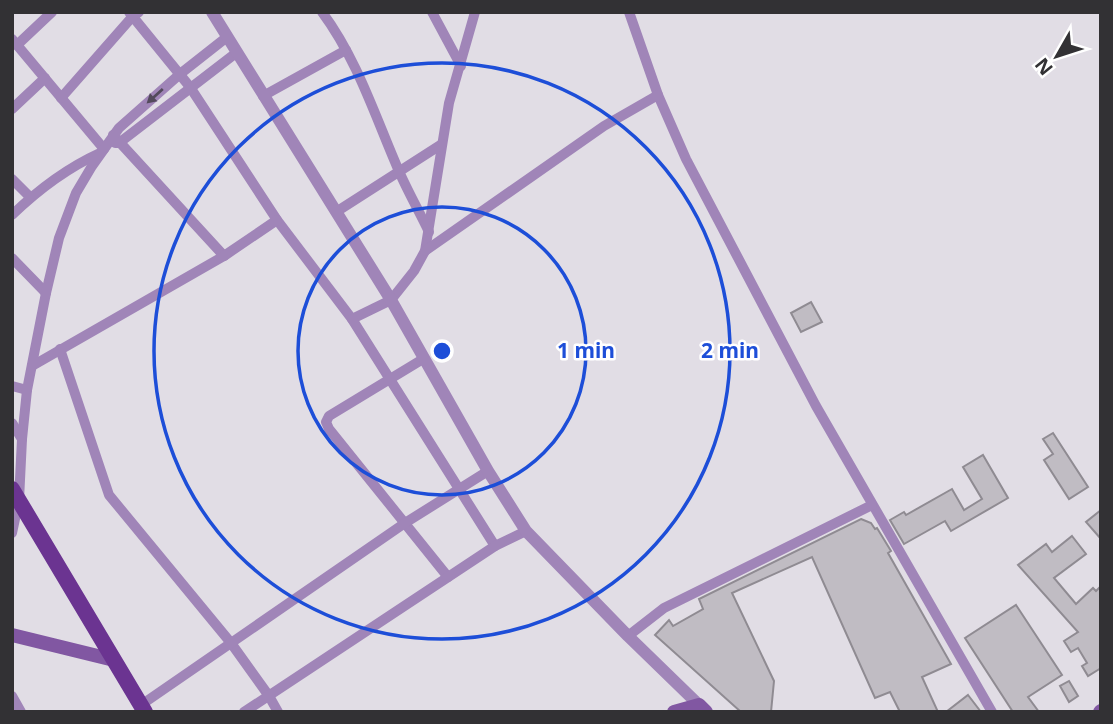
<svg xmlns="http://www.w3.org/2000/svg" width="1113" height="724" viewBox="0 0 1113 724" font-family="'Noto Sans',sans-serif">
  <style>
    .building { fill: #c0bcc3; stroke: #8f8b92; stroke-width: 2 }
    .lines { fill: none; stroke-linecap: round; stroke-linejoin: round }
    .minor { stroke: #a085b8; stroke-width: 10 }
    .tertiary { stroke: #a085b8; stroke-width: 12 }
    .secondary { stroke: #8157a2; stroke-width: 14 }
    .primary { stroke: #6b3491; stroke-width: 16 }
    .oneway { fill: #534a5c }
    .ring { fill: none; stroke: #1d4ed8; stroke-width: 3.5 }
    .centre { fill: #1d4ed8; stroke: #fff; stroke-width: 3.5 }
    .ring-label { font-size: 21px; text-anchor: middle; font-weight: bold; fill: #1d4ed8; stroke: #fff; stroke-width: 5; stroke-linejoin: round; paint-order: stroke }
  </style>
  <rect width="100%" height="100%" fill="#e1dde5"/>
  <g class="building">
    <path d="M811 302 822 322 801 332 791 313Z"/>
    <path d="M1053 433 1088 487 1069 499 1044 460 1053 454 1043 439Z"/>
    <path d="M983 455 1008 498 951 531 945 521 904 544 890 520 904 512 906 515 952 489 964 510 982 499 963 467Z"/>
    <path d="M1101 510V539L1086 522Z"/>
    <path d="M861 519 871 523 875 529 877 528 891 551 888 553 951 664 922 677 938 712H900L890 692 875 698 812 557 732 593 774 681 771 712H741L655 635 669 620 673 626 703 609 699 599Z"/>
    <path d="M1072 536 1086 554 1054 578 1076 604 1093 588 1096 591 1101 586V668L1088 676 1082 666 1087 663 1078 648 1071 652 1064 641 1078 632 1018 565 1046 544 1052 552Z"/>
    <path d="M1016 605 1062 675 1028 697 1039 712H1013L965 638Z"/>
    <path d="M1069 681 1078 696 1069 702 1060 686Z"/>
    <path d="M968 695 981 712H946Z"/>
  </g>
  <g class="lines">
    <g class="minor">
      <path d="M129 12 190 87 277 220 352 319 391 300 414 271 425 251 449 103 475 12"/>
      <path d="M322 12C357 59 375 116 398 169 407 190 419 211 429 232"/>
      <path d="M432 12 461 66"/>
      <path d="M629 12 658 95 686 159 816 406 992 712"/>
      <path d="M12 39 104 149"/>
      <path d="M17 45 52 12"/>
      <path d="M263 96 346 50"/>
      <path d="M61 98 133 16 139 12"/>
      <path d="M12 109 45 78"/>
      <path d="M113 135 224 256"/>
      <path d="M115 143H119L236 53"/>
      <path d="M12 179 30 197"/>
      <path d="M336 212 442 144"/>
      <path d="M12 215C38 190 67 168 100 153"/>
      <path d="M425 251 604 126 658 95"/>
      <path d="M12 258 46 293"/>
      <path d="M352 319 495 546"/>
      <path d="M60 349 109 495 231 643 269 696 278 712"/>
      <path d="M423 359 329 416 326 422 329 429 448 577"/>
      <path d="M32 366 224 256 277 220"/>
      <path d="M12 386 27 390"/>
      <path d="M12 423 22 439 19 500 12 533"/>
      <path d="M22 439 27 390 46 293 59 238 76 193 92 166 119 128 180 74 227 37"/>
      <path d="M628 636 664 608 872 505"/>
      <path d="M12 696 21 712"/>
      <path d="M141 705 405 523 488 471"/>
      <path d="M244 712 495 546 526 531"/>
    </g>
    <path class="tertiary" d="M212 12 391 300 488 471 526 531 628 636 699 705"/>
    <g class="secondary">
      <path d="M12 635 114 660"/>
      <path d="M674 712 699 705 706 712"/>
      <path d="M1100 712 1101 711"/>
    </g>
    <path class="primary" d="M12 489 145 712"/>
  </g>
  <defs><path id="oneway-solid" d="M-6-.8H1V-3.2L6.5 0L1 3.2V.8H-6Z" transform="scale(1.75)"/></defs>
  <use class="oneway" href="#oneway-solid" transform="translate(155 96) rotate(138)"/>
  <g class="ring">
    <circle cx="442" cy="351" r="144"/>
    <circle cx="442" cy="351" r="288"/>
  </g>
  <circle cx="442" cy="351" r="10" class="centre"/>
  <g class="ring-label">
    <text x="586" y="358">1 min</text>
    <text x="730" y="358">2 min</text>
  </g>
  <rect width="1113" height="724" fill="none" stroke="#323134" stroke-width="28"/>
  <g transform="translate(1057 56) rotate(231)" stroke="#ffffff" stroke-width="5" paint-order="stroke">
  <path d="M0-5L12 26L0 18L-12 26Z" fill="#323134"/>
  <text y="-10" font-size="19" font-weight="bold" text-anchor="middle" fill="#323134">N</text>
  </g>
</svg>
